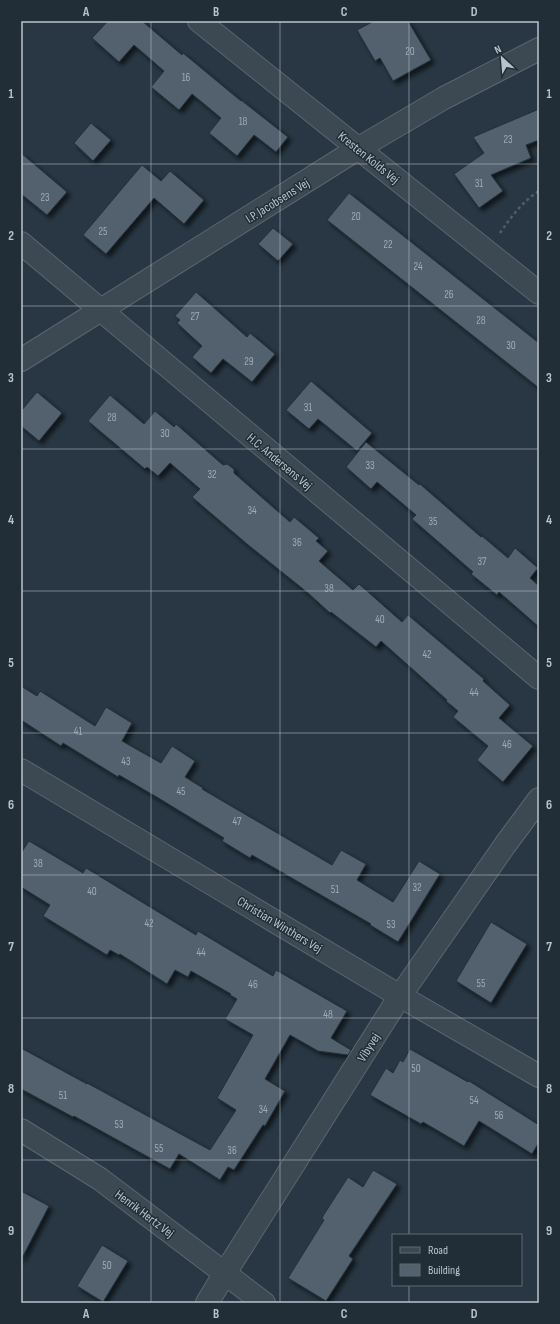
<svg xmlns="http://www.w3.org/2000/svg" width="560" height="1324" viewBox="0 0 560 1324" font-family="'Sofia Sans Condensed',sans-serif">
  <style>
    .building { fill: #52616d; stroke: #23303a; filter: url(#shadow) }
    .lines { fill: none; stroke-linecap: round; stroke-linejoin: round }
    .minor-casing { stroke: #5b6670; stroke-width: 24 }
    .path { stroke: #4b6161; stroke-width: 2.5; stroke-dasharray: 3 3; stroke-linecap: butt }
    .minor { stroke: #3d4952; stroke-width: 22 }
    .grid { fill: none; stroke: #bac3cc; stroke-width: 1; stroke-opacity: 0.55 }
    .labels { text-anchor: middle; stroke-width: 3; stroke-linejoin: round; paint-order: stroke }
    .number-label { font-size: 11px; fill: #a0aab4 }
    .street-label { font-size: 13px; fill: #bac3cc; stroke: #212e38 }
    .neatline { fill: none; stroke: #bac3cc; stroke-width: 1.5 }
    .grid-label { font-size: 13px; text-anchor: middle; font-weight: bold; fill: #bac3cc }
  </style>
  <defs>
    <filter id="shadow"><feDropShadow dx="3.5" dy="3.5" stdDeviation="2" flood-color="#0009"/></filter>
  </defs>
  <rect width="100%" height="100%" fill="#283743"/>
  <g class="building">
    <path d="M108 21H142L182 55 183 53 241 101V100L288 137 276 152 254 135 237 156 209 133 221 118 192 94 179 110 151 87 164 71 134 45 119 62 92 38Z"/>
    <path d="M374 21H408L431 60 393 81 380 58 375 61 357 30Z"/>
    <path d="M539 109V140L526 145 531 158 491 175 503 191 479 208 454 174 484 153 473 137Z"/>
    <path d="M91 123 111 140 93 161 74 143Z"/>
    <path d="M21 153 67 192 47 215 21 194Z"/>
    <path d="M142 165 161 181 170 171 204 200 184 224 154 198 106 254 83 235Z"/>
    <path d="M349 193 539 343V388L327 220Z"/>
    <path d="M273 228 293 244 278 261 258 244Z"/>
    <path d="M196 292 247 337 250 333 275 354 252 382 223 359 211 373 192 357 202 346 177 323 180 320 175 316Z"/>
    <path d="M311 381 372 433 357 451 318 419 309 429 286 410Z"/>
    <path d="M37 392 62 413 39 441 21 426V411Z"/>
    <path d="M110 395 144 424 155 411 174 427 176 424 223 465 227 464 234 469V473L290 522 294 517 319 538 316 541 328 551 319 561 353 590 359 584 402 622 408 615 484 679 483 681 510 705 499 718 533 746 503 782 477 760 488 746 453 717 458 711 446 701 447 700 381 641 376 647 331 612 330 613 308 593 247 544 192 497 200 489 170 463 158 476 147 467 145 469 88 421Z"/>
    <path d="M366 442 419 485 420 484 481 537 482 536 508 558 515 548 538 568 530 578 539 586V627L499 592 497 595 471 574 473 572 412 519 416 515 377 482 371 489 346 467Z"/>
    <path d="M21 686 37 696 40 691 95 726 106 707 132 723 122 741 161 763 172 746 195 761 185 777 203 788 202 789 332 865 341 850 366 864 357 880 393 902 419 861 440 874 398 942 370 925 371 924 252 855 250 858 222 841 224 838 160 799 119 775 118 777 63 743 61 746 21 720Z"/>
    <path d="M29 841 83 873 86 868 196 935 198 931 273 976 276 970 347 1011 331 1038 351 1050 348 1055 318 1051 290 1035 265 1079 285 1091 265 1126 263 1125 234 1170 228 1167 220 1180 179 1154 170 1169 74 1116 73 1117 21 1089V1048L87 1084V1083L210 1150 236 1110 217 1098 253 1035 225 1019 237 999 230 995 231 994 191 971 188 977 175 970 167 984 120 954 119 955 110 950 107 955 43 916 50 905 21 887V853Z"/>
    <path d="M491 922 527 944 491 1003 456 981Z"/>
    <path d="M410 1049 468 1082 469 1081 539 1125V1142L532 1154 479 1121 464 1146 423 1122 421 1124 370 1095 386 1068 393 1073 400 1060 403 1062Z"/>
    <path d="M373 1170 397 1184 349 1256 353 1259 326 1301 288 1278 324 1220 322 1219 323 1216 348 1177 363 1187Z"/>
    <path d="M21 1191 49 1206 21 1260Z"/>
    <path d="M102 1245 128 1261 103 1302 77 1286Z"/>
  </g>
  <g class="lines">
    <g class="minor-casing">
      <g id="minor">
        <path d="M199 21 539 293"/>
        <path d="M21 243 539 678"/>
        <path d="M21 360 359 148 444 98 539 49"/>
        <path d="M21 770 400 996 539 1076"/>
        <path d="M21 1130 100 1179 264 1303"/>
        <path d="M207 1303 225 1273 400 996 505 845 539 799"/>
      </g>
    </g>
    <path class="path" d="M500 233C511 217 523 201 539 191"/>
    <use href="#minor" class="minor"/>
  </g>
  <path class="grid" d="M151 21V1303M280 21V1303M409 21V1235M21 164H539M21 306H539M21 449H539M21 591H539M21 733H539M21 875H539M21 1018H539M21 1160H539M409 1285V1303"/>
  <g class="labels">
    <g class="number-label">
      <text x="410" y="55">20</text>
      <text x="186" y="81">16</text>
      <text x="243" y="125">18</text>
      <text x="508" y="143">23</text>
      <text x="479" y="187">31</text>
      <text x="45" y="201">23</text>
      <text x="356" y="220">20</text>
      <text x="103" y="235">25</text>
      <text x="388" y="248">22</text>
      <text x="418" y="270">24</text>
      <text x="449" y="298">26</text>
      <text x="195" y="320">27</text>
      <text x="481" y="324">28</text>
      <text x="511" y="349">30</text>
      <text x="249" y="365">29</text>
      <text x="308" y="411">31</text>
      <text x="112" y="421">28</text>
      <text x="165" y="437">30</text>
      <text x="370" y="469">33</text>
      <text x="212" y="478">32</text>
      <text x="252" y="514">34</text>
      <text x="433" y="525">35</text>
      <text x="297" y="546">36</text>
      <text x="482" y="565">37</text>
      <text x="329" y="592">38</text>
      <text x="380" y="623">40</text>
      <text x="427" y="658">42</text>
      <text x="474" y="696">44</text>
      <text x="78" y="735">41</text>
      <text x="507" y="748">46</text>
      <text x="126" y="765">43</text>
      <text x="181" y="795">45</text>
      <text x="237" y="825">47</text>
      <text x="38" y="867">38</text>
      <text x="417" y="891">32</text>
      <text x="335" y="893">51</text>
      <text x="92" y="895">40</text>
      <text x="149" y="927">42</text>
      <text x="391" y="928">53</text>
      <text x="201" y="956">44</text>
      <text x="481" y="987">55</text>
      <text x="253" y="988">46</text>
      <text x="328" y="1018">48</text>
      <text x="416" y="1072">50</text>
      <text x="63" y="1099">51</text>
      <text x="474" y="1104">54</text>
      <text x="263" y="1113">34</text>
      <text x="499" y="1119">56</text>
      <text x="119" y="1128">53</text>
      <text x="159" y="1152">55</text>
      <text x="232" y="1154">36</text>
      <text x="107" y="1269">50</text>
    </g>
    <g class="street-label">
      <text transform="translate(369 157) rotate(39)" y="5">Kresten Kolds Vej</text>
      <text transform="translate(277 200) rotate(-32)" y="5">I.P. Jacobsens Vej</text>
      <text transform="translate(280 461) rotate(40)" y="5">H.C. Andersens Vej</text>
      <text transform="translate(280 924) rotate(31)" y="5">Christian Winthers Vej</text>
      <text transform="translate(368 1047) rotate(-58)" y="5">Vibyvej</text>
      <text transform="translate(145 1213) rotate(37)" y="5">Henrik Hertz Vej</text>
    </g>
  </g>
  <rect width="560" height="1324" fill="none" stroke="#212e38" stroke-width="44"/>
  <rect x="392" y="1234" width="130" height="52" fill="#212e38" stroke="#5e6a73"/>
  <rect x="400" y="1247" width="20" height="6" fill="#3d4952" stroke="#5e6a73"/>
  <text x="428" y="1254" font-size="12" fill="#bac3cc">Road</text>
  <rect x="400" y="1264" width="20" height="12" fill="#52616d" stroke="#5e6a73"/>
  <text x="428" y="1274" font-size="12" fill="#bac3cc">Building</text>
  <g transform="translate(502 58) rotate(334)" stroke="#212e38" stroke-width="3" paint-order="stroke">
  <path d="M0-3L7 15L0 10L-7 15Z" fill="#bac3cc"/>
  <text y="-6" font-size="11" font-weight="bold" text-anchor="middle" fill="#bac3cc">N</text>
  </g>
  <rect x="22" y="22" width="516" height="1280" class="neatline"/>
  <g class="grid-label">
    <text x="86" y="16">A</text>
    <text x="216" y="16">B</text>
    <text x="344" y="16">C</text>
    <text x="474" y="16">D</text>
    <text x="11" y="98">1</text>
    <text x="549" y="98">1</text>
    <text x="11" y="240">2</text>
    <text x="549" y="240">2</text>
    <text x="11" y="382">3</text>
    <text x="549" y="382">3</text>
    <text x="11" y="524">4</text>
    <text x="549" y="524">4</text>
    <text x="11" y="667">5</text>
    <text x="549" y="667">5</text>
    <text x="11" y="809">6</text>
    <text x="549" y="809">6</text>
    <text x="11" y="951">7</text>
    <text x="549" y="951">7</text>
    <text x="11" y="1093">8</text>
    <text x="549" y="1093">8</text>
    <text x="11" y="1235">9</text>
    <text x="549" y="1235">9</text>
    <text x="86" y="1318">A</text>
    <text x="216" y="1318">B</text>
    <text x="344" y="1318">C</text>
    <text x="474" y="1318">D</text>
  </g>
</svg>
